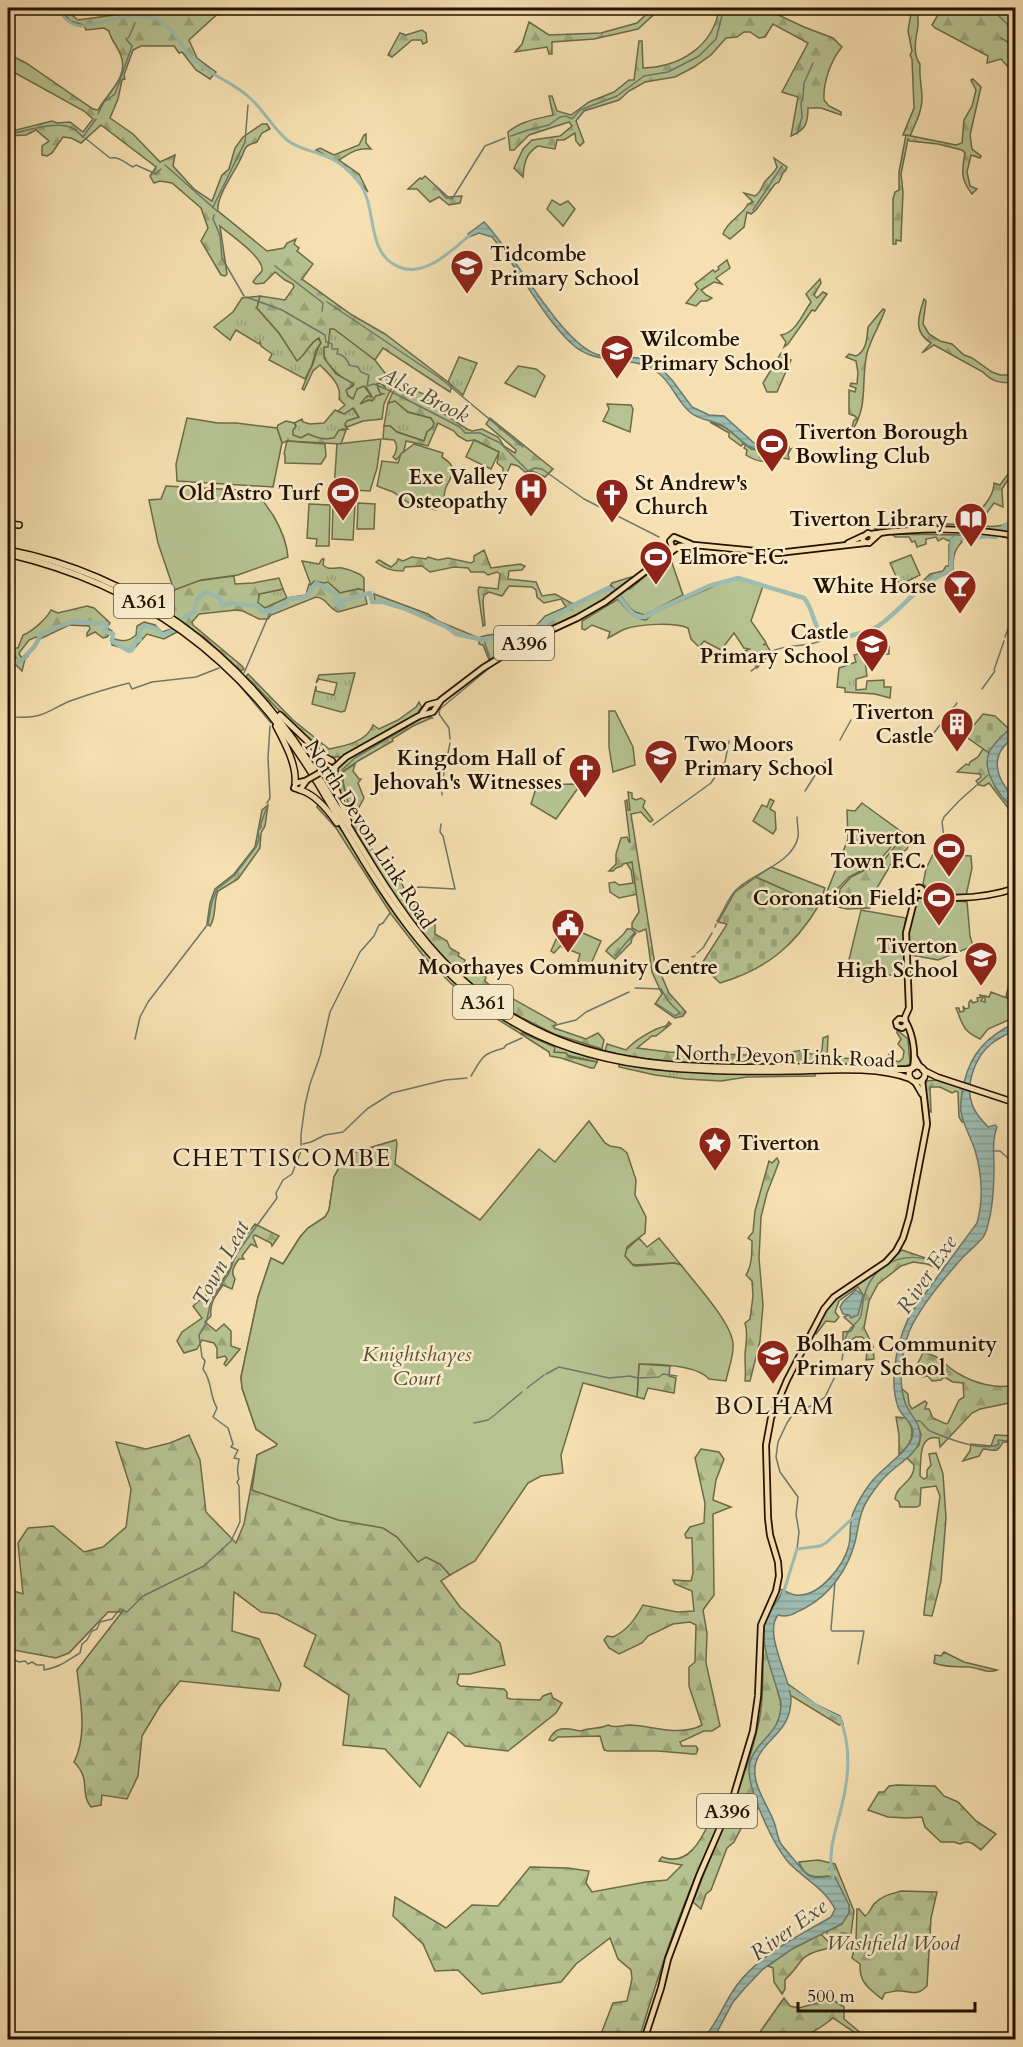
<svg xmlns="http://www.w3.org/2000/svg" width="1023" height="2047" viewBox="0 0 1023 2047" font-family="Cardo,serif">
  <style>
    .grass { fill: url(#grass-tufts); stroke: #6c6a49; stroke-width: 1.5 }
    .forest { fill: url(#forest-firs); stroke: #6c6a49; stroke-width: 1.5 }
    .cemetery { fill: url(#cemetery-stones); stroke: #6c6a49; stroke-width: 1.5 }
    .green { fill: #b6c391; stroke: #6c6a49; stroke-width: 1.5 }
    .water { fill: url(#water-rules); stroke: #6c786b; stroke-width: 1.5 }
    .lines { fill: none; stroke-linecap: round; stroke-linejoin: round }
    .stream { stroke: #6c786b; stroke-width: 1.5 }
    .canal { stroke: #9dbcb2; stroke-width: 3 }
    .river { stroke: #9dbcb2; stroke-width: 4.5 }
    .primary-casing { stroke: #231101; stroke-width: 8 }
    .trunk-casing { stroke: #231101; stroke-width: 8 }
    .primary { stroke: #f6e0b1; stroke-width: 4.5 }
    .trunk { stroke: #f6e0b1; stroke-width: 5 }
    .primary-bridge-casing { stroke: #231101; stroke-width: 8; stroke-linecap: butt }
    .primary-bridge { stroke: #f6e0b1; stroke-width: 4.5 }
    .labels { text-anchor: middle; stroke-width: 5; stroke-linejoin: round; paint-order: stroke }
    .shield { fill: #f9ebcc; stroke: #63523e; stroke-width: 1.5 }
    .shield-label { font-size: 20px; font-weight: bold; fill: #231101 }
    .poi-label { font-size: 21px; font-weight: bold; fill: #231101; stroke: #f9ebcc; text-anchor: end }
    .street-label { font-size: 21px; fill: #231101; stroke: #f9ebcc }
    .park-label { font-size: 21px; font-style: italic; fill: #564f33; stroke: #f9ebcc }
    .water-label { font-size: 22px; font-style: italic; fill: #4e4d3f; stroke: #f9ebcc }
    .quarter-label { font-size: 24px; letter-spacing: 1.5px; fill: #231101; stroke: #f9ebcc }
  </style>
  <defs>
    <pattern id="grass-tufts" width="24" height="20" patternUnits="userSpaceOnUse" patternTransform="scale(1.5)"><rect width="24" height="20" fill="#b6c391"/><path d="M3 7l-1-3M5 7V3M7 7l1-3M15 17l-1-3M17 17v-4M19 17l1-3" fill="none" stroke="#9ca67b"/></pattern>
    <pattern id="forest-firs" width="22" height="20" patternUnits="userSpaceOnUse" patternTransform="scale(1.5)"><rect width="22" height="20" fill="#b6c391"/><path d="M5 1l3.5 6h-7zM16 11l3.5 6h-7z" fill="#9ca67b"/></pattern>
    <pattern id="cemetery-stones" width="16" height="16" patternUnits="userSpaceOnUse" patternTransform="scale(1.5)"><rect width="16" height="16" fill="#b6c391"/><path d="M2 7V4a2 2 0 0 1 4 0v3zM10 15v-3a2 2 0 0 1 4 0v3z" fill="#9ca67b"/></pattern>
    <pattern id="water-rules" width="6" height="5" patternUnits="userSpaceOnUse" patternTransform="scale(1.5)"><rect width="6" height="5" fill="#9dbcb2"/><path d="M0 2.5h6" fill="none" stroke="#87a197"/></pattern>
  </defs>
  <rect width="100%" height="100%" fill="#f6e0b1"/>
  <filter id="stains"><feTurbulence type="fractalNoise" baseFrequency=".00333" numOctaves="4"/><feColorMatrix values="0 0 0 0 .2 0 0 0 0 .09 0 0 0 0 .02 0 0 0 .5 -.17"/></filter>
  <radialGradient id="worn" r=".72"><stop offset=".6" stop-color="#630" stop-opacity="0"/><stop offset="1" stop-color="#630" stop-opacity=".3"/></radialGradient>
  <g class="grass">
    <path d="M912 8H919C916 14 919 20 918 26 916 38 912 54 920 64 919 78 922 86 922 99 922 112 915 124 910 136L903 135 914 108 912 59 910 55 912 51 908 31Z"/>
    <path d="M260 296 257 308 279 333 297 360C307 354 309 343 318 338L321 343 316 350 312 365 305 379 269 360 272 354 261 346 260 342 259 344 236 330 230 340 214 327 233 312 242 298Z"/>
    <path d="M334 328 375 360 385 373V387L380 383 377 384 379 391 383 393 382 396H376L372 401 369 400 360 404 364 398 371 395 366 387 357 393 353 399 348 396 346 390 353 386C341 376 320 364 324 346 325 339 330 339 330 329Z"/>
    <path d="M781 353 791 360 777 392H767L763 383Z"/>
    <path d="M459 357 477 363 463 395 448 382Z"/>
    <path d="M395 401 408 412 431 418 434 423 433 427 427 432 424 441 397 432 390 426H384L388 403Z"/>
    <path d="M353 408 359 418 347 423 345 426 348 429H342L334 438 319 440 308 434 301 438 292 435 293 429 296 426 294 423 302 419 303 422 310 424 324 423 335 410 344 414Z"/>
    <path d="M710 422 725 427 751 449 783 453 791 449 788 454 789 459 776 457 774 461C764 463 755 461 746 455L747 450 744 448 746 445 743 444 741 446 729 437V433Z"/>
    <path d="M911 555 920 575 900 585 890 563Z"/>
    <path d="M322 559H324L323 565C330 571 333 567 342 568 348 569 355 572 361 575L364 578V590L358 589 340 593C332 584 323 580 311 585L302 561 319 564Z"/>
    <path d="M283 589 287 598 265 608 258 603 259 594Z"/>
    <path d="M889 647V654L868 655V660L865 661 867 676 856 679V690L866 689 867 681 884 680V687H891L890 698 875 694 845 692V688L837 687 839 668 856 662 854 655Z"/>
    <path d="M352 673H355L345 711 341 712 312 704 316 686V691L334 695 337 683 319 679 316 683 319 675Z"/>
    <path d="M318 804C344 826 362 865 381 893 438 979 499 1031 598 1059L597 1062 553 1052 554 1047 523 1033 521 1034 470 1002 425 958 391 914 336 828 317 807Z"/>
    <path d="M632 861 638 894 619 898 610 892 609 883 615 882 619 885 633 883 631 870 626 862Z"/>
    <path d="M619 1064 655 1070 710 1073H815V1076L747 1077 721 1081 686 1079 655 1075 619 1067Z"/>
  </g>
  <g class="forest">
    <path d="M124 8H230L222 10 189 40 197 58 216 72 210 79 196 70 182 52 179 53 174 46H141L133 50 124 75 125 79 122 80 118 99 110 118 133 134 160 162 175 155 173 166 194 189 212 201 222 175 229 169 235 148 243 137 262 124H267L270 129 262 133 257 142C252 144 247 144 245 149 243 152 243 155 241 158 235 172 216 196 218 211L267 251 284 248 287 243 296 239 294 244 299 248 297 251 313 264 302 279 352 315 385 334 448 382 452 386 450 392 383 348 375 360 334 329H330L328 347H324V358L336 374 354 384 346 390 348 396 353 399 357 389 364 386 372 397 367 396 360 404 369 400 372 401 376 396 383 394 380 393 377 384 380 383 385 387V373L396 379 384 404 382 419 363 421 347 427 345 424 347 421 359 417 353 408 344 414 338 411 345 405 339 399C342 385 330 375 320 365L313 371 304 390 302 389C305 381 308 374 312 366 316 358 315 351 321 343L319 338C309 343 307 353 297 361L279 333 257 308 260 296 285 300 294 287 293 284 285 280 275 272 264 283 256 284 253 282C255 278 260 274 262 271 265 258 229 234 220 226L227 274 225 276 221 275 201 241 208 228 201 208 172 183 160 181 154 183 150 176 156 167 101 125 81 143 71 138 63 137 52 153 47 156 42 155V146L49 141 36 130 26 135 8 136V132L52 121 57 123 70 122 83 132 93 119 84 111 8 69V54L26 63 93 109 98 110C107 93 129 78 121 56 118 46 111 41 109 31L104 28 86 30 84 25 70 21 65 15 68 12 78 20 122 14Z"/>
    <path d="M653 8H661L638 29 594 39 552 42V54H549L547 47 515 52 522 44 529 22 549 35 601 33 637 23Z"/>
    <path d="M719 8H773L774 13 804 27 833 38 842 47C831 60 823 82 824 100L829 106 841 112V115L821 108H808C808 126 804 130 791 136L798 97 782 92 808 43 773 24 765 37 759 38 750 32H744L737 37 726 38 711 55 694 67 675 77 645 82 629 91 619 100 584 111 576 121 584 142 580 146 576 141 575 133 564 140H557L555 149 538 146C526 153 524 163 523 177L514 168 523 149 532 140 560 136 572 126 569 122 529 135 514 150H510L508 132C521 121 536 119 553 115L549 96H552L557 111 571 115 589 102 614 92 629 80H634L639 41H642L643 68C680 67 714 46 719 8Z"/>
    <path d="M942 8H1015V70L1010 69 1001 59 987 63 988 56 935 28 932 25Z"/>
    <path d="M422 30 426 33 427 42 423 44 421 40H412L392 57 388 55 400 33 406 35Z"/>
    <path d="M973 79 981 87 970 135 972 149 981 156 980 158 971 155 967 172 970 186 977 189 972 194C960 179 962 170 965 153L962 150 938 144 910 141 908 139 901 174 903 192 901 239V241L896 240V244H893V199L895 192 899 190V172L906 135 956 145 962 143 964 120 972 106 976 90 971 80Z"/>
    <path d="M366 134V143L371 149C358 147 350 153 339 160L359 174 368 192 345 166 316 150 320 148 334 155 359 145 364 135Z"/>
    <path d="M774 158 787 167 786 170 783 173 779 182 775 184 756 210 751 214 747 212 744 227 730 239 723 234C727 221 742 216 748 204L753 202 744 193 755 196C761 192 761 189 764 183 768 177 774 174 777 167Z"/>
    <path d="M425 176 448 197 462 196 460 203 449 205 439 197 430 202 417 189H408L420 178 422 179Z"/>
    <path d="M727 260 730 268 716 278 722 284 714 282 701 290 706 295 712 298 707 301H701L696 306 686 303 698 289 695 284 713 270 715 272 719 269 718 267Z"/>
    <path d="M820 279 821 283 814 295 817 298 823 292 827 294 815 311 812 310 788 344 784 347 786 342 781 335C796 333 803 313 811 302L806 294Z"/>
    <path d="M924 299 926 301 923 324 929 334 940 341 952 344 964 355 972 358 992 372 1000 375H1015V383C1002 383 993 383 983 372L934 345 922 353 931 343C913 332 918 317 924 299Z"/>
    <path d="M883 309 885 310C880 325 871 338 867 353 860 384 870 405 850 434L854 420 857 419 855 416 849 414V390L855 392 856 388 850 386 851 383 857 384 858 373 856 361 846 357 849 354 856 356C867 351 867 337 868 327Z"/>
    <path d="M406 387 424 394 430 403 441 409 444 414 467 429 472 431 482 429 498 437 504 446 515 453 516 450 486 424 490 418 553 469 545 477 532 471 525 472 518 466 511 464 505 477 503 474V468L497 463 499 452 475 440 467 441 458 436 454 431 438 423 428 446 406 441 404 451 396 460 393 457C397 452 398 445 394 440L383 439 384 426H390L397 432 424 441 427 432 433 427 434 423 431 418 408 412 395 401 388 403 395 388Z"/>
    <path d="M286 421 294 423 296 426 293 430V435L301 438 308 434C318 438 323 440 334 438L339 430H346L341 444 287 441 282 443 277 428 278 425Z"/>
    <path d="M1015 471V476L1009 478 1002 489 1003 507 994 503 981 521 982 526C994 527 1003 527 1013 520L1015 523V533L981 529 878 532 875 529 948 524 972 525C976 511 994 500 994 483L1000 485 1008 474Z"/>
    <path d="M892 534 965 535 960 539 962 542C953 551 953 559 953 571L939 575 920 589 917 587 930 574 943 571 946 566H949V545L951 541 959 539 953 537 949 541 943 538 938 541 936 537 926 539V544L917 547 915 541 912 542 909 537H895Z"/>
    <path d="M484 550 491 568 520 564 525 566 522 570 509 571 508 579 536 582 542 596 555 594 573 604 610 586 612 583 631 577 634 578 616 591 612 586 610 587 612 594 580 613 517 644 489 660 483 645 479 644V640L453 632 448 627 429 617 399 606 375 601 374 594 428 614 438 621 479 638C486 634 491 635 498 634 511 631 522 625 536 626L545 616 566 607 561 599 544 603 537 597 536 590 532 587 509 586 502 596 489 592 484 595 483 602 485 625 483 626 478 591 479 587 498 589 500 574 497 572 488 575 484 572H471L468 568 454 567 430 572 422 566 405 567 403 571C392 571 385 569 376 562L379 560 391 567 397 562 398 559 403 561 412 557 426 559 428 557 438 560 448 558 471 563 474 561V556Z"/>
    <path d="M234 576 235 584 253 583 279 578 283 589 259 594 258 603 265 608 287 598 306 595 309 584 311 585 314 581 324 583 328 582 340 593 358 589 364 590 367 604 338 612C328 608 327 598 316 597L271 615 268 619H259L243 611 236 610 199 614 192 622 193 625 242 666 244 669 241 671 205 638 157 604 173 594 174 590 195 581Z"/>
    <path d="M87 606 94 608 110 623 107 628 112 631 107 637 103 638 95 632 87 636V633L90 629 89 626 69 625 40 639 36 637 29 640 19 653 21 657 27 655 28 656 25 659 22 671 14 663 8 662V658L14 660 16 658 13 648H18L23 635C32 632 47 618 51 610L58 613Z"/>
    <path d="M144 622 155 625 162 632 171 629 177 632 164 639 147 634 132 651 112 645 111 638C121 641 127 643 136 635L137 626Z"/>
    <path d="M248 674 293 720 329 749C344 746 367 742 373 725L379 729 398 720 416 707 419 702 422 708 419 713 393 729 343 757H328L294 726 246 676Z"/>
    <path d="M425 716 431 718 413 726 392 739 393 741 358 761 342 772C338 790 376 864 392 874L400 873 402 884 409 899 424 918 435 923V934L447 941 450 948 459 953 458 956 465 960 464 963 476 971 475 973 486 977 485 981 492 987 556 1023 554 1028 586 1039 598 1033 604 1040 602 1049 554 1034 509 1011 471 983 435 950 398 903 353 826 336 782 337 769 343 761Z"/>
    <path d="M1000 722 1010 730 989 753C987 776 997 795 1015 809V819L1008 814 1009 809 989 783 984 786 979 785 976 781 981 777 980 774 957 772 966 764 969 765 970 762 978 757Z"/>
    <path d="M628 792 632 793V798L636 800 641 798 645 801 643 807 653 820 650 822 641 812 631 814 655 965H657L669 993 686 1012 683 1016 675 1018 655 1004 662 994 652 972 646 929 639 932 632 928V923L639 912 632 862 623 864 622 866 616 868 613 871H609L616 864V854L621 838 627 837 629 842H630L625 801 627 800 628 810H630Z"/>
    <path d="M268 805 265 826 261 833 260 848 238 879 218 891C213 903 217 916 210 926L207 924 210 903 215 889 234 874 255 847 262 810Z"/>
    <path d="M903 836 910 842 907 849 902 853 901 865 891 864 871 898 870 908 847 909 838 907 840 889 851 877 865 870 880 865Z"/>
    <path d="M627 929H631L636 933 632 938 631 943 615 959 606 951C612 942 622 939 627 929Z"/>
    <path d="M669 1022 671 1024 656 1036H652L637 1048 669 1052 748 1055 751 1051 775 1055 803 1050 806 1053 818 1055 822 1050 823 1038 828 1036 827 1057 886 1061 890 1052 893 1054V1060L899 1062 903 1058 904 1051 898 1044 901 1039 897 1033V1030L908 1039 910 1064 905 1066C875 1066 846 1063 817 1064 747 1064 674 1069 605 1051L607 1044 626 1050C634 1041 654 1028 666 1026Z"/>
    <path d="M522 1033 555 1047 554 1052 566 1053 569 1057 597 1062 594 1068H591L561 1058 550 1056 549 1052 521 1034Z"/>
    <path d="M937 1080 963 1088 961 1111 965 1122H962L959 1117 958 1092 956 1091 952 1093 940 1087H930L931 1112 929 1111 924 1086 927 1081Z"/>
    <path d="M396 1140 390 1186 381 1517 426 1557 440 1564 450 1575 441 1581 460 1607 500 1643 505 1665 470 1674H459L457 1683 460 1686 504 1689 507 1692V1698L511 1699 540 1700 543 1696 551 1693 553 1698 562 1703 556 1713 508 1751 465 1746 457 1738 448 1732 420 1787 385 1749 343 1745 349 1695 304 1666 316 1635 277 1614 261 1612 234 1592 232 1631 259 1639 281 1684 279 1691 180 1681 160 1706 142 1736 138 1776 127 1799 102 1795 101 1805 91 1807C79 1792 92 1780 74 1762 88 1735 80 1699 77 1670L122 1612H108L69 1653 56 1658 8 1649V1589L23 1594 18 1543 28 1528 53 1526 84 1552 103 1547 126 1527 131 1489 116 1442 146 1449 170 1443 189 1435 200 1460 206 1512 236 1543 244 1524 257 1455 276 1446 277 1444 256 1429 242 1388 241 1377 258 1297 271 1258 283 1264 300 1237 308 1228 325 1217 329 1210 334 1177 346 1155Z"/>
    <path d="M777 1158 779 1162 767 1193 761 1217 759 1258 763 1305 760 1341 750 1381H745C746 1372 745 1365 745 1357 745 1345 749 1335 745 1323L750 1319 753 1296 752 1281 746 1275C752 1266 752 1252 752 1241L748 1238 753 1232 755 1211 769 1161 772 1163Z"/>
    <path d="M255 1224 279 1236 272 1246 271 1243 255 1235 253 1237 257 1247 251 1244 242 1256 244 1259H239C234 1266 230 1272 235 1279L232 1289 223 1285C216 1295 209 1303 211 1316L205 1322 216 1331 224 1324 231 1331V1346L240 1349 226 1366 224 1364 227 1359 225 1356 217 1358V1348L214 1343 202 1340 197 1349 184 1353 177 1341 182 1332 202 1318 193 1306 222 1281 231 1267 234 1251Z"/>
    <path d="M639 1238 647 1247 659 1238 681 1265 674 1263 633 1265 625 1256 626 1250Z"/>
    <path d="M902 1250 946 1265 942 1270 927 1264 913 1262 901 1266 878 1284 869 1301 864 1328 873 1346 874 1359 866 1360 868 1344 862 1337H856L846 1344 843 1342V1332L851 1331 854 1326 844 1317 859 1308 863 1295 858 1287 839 1301 835 1312 839 1317 835 1322 826 1321 816 1334 814 1333 820 1317 833 1300 883 1266Z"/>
    <path d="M923 1353C938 1353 947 1368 959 1374 976 1384 997 1389 1015 1385V1391L1009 1403 980 1409 972 1413 940 1447 939 1438C918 1433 921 1461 920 1476L924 1479 927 1477V1470L931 1465 929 1454 936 1453 943 1474 946 1518 941 1581 932 1616 924 1615V1612L940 1496 936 1486 921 1488 920 1505 917 1507H900L899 1502 895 1499C896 1485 915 1482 914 1465L906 1457 919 1445 921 1434 905 1403 901 1388 908 1394 909 1404 912 1409 925 1401 927 1403 925 1409H929L933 1418 946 1424 948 1423 959 1400 964 1397 963 1383 953 1382 944 1377 941 1380 932 1381 928 1376 922 1377 919 1374 921 1365 918 1363Z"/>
    <path d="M639 1364 670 1366 669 1376 676 1378 674 1393 648 1388 644 1399 637 1397Z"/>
    <path d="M896 1417 906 1418C917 1431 912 1445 899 1454V1435Z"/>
    <path d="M995 1435 1015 1436V1442H1003C996 1455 995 1449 983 1449L979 1456 963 1461 970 1451 971 1444 991 1446Z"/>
    <path d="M701 1449 719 1452 724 1459 716 1480 713 1500 731 1507 713 1514 714 1595 703 1610 707 1633 706 1663 720 1726 712 1731H704L680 1742 682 1746H696L698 1749 696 1754H693L658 1751H608L604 1750 600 1736 558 1737 553 1741 549 1740C556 1724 569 1729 581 1731 588 1727 598 1730 608 1725 616 1729 621 1725 630 1725 653 1726 681 1737 702 1725L689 1686V1667L695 1662 696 1625 690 1622 673 1624 648 1636 642 1643 619 1654 609 1648 604 1640 607 1636 613 1637C628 1630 635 1619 643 1605L677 1612 694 1611 692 1591 675 1584 673 1580 691 1581 693 1573 692 1538H686L685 1534 690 1527 704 1523 705 1503 695 1458Z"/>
    <path d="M779 1589 783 1590 781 1596 763 1627 766 1648 781 1703V1713L775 1728 754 1755V1796L760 1807 747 1817 734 1842 727 1848 711 1890 706 1894 701 1909 693 1902C715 1842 746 1784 759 1721 765 1691 762 1659 763 1629L766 1614Z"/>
    <path d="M944 1652 964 1662 997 1670C989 1674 979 1668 969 1667 956 1666 946 1668 934 1663L935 1655 941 1656Z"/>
    <path d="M788 1684 817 1705 840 1716 843 1724 839 1725 790 1695Z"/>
    <path d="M897 1785 935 1786 944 1796 958 1802 976 1821 996 1834 981 1850C974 1844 969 1839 960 1844L954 1842H941L925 1827 922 1817 907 1818 888 1817 868 1810 879 1792H884L889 1786Z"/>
    <path d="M710 1821 719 1825C685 1893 661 1966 639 2039H599L613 2003 627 2001 632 1979 631 1970 618 1959 610 1938 576 1964 561 1982 482 1994 458 1970 435 1971 423 1944 393 1916 395 1897 446 1928 472 1905 498 1906 530 1867 568 1868 589 1871 586 1883 592 1892 646 1882 667 1880 682 1865 659 1861 662 1857C688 1867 701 1840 710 1821Z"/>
    <path d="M818 1860 835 1864 854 1911 851 1934 841 1933 833 1939 827 1934V1931L842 1924 849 1905 828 1876C815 1878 803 1877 799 1862Z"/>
    <path d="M901 1891 937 1892 931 1918 927 1986C916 1997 912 1991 900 1991 895 1990 890 1993 885 1993L882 1999C868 1988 859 1982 860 1964L852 1958 856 1941 857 1909H859L865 1916C871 1912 870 1909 874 1904 881 1896 891 1894 901 1891Z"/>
    <path d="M821 1934 833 1947C822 1950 808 1952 801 1961 796 1968 791 1974 785 1980V1989L782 1994 774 1982 773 1968 768 1966 792 1949Z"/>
    <path d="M821 1992 844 2007V2019L868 2039H864L833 2018C804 2042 790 2040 755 2039L784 1998 790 2006 799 2008 817 2003Z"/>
  </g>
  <g class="cemetery">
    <path d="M983 714 995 716 1010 730 989 753 965 736Z"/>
    <path d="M756 877 819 905C794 947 766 969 720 983L701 965 726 926 727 924 718 922 735 892Z"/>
  </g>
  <g class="green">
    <path d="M552 200 560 205 568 201 575 209 563 226 547 209Z"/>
    <path d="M518 366 536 369 545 376 535 397 505 383Z"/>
    <path d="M607 404 631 405 633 409 630 432 603 421 609 409Z"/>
    <path d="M187 418 218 423H236L277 428 282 443 273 487 177 481 176 464Z"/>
    <path d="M381 439 377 468 370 491 334 489 337 444Z"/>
    <path d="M474 440 499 452 491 469 466 457Z"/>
    <path d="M287 441 325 444 326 456 321 464 285 463V455L284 454Z"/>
    <path d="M414 444 443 453 442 457C456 466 455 471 447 485 444 490 444 499 443 505L436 510 409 503 393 492 377 486 382 461 398 463 401 454Z"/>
    <path d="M166 486 239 490 260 494C263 502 268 508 273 515 280 527 287 544 288 557L238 575 201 580 174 590 158 543 149 500 161 499Z"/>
    <path d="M358 503 375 504 374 529H357Z"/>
    <path d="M309 504 330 505 329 546H316L317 539 307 538Z"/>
    <path d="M333 505 355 506 353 540 332 539Z"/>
    <path d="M671 560 683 595 645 615 635 612 630 608 620 595 628 589H630L655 568Z"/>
    <path d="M739 579 763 586 751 621 765 641 766 643 763 645 766 644 771 652 757 668 745 651 749 649 744 648 734 633 721 650 704 641 699 647 691 639 688 628C674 622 640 624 625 629 620 631 614 635 608 638L610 632 592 625 585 630 582 629V621L618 599C626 609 633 619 646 620L653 613 721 583Z"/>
    <path d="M609 711H615L633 747 635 765 613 772 609 747Z"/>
    <path d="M355 764 353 771 359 779H361L358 783 364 798 358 809 349 806 343 782V772Z"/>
    <path d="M574 784 578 788 556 819 531 804 537 785Z"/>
    <path d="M770 799 774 801 770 809 775 812 776 829 773 834 753 821 762 805 767 807Z"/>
    <path d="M862 803 903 833 879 861 849 877 826 900 824 899 848 839 847 810 855 811Z"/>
    <path d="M939 843 954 855 971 856 972 868 966 896 934 894 923 884 926 869 934 852 937 851Z"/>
    <path d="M771 867 825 888 819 905 756 877Z"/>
    <path d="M921 897 967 902 970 936 973 946 938 960 911 955 908 930 916 900Z"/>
    <path d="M861 910 906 918C901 939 907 956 903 974 884 975 864 979 846 972Z"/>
    <path d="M562 926 569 927 601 941 590 966 578 961 580 954 562 947 563 943 554 953 551 951Z"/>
    <path d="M1015 962V1017L988 1029 980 1039C962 1030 963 1025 956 1008H959L960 1012 964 1011 963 1006 965 1009 969 1008V1002L971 1000 973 1003 978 1001 977 998 981 997 980 995 984 996 981 1001 985 1002V996L989 997 991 992 1012 1000 1006 996Z"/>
    <path d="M589 1121 605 1143 610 1146 621 1148 627 1153 636 1180 635 1195 646 1217 645 1233 627 1247 625 1256 633 1265 636 1266 674 1263 681 1265C695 1283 732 1323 733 1344 734 1356 728 1370 726 1381L709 1379C697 1365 657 1364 639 1364L637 1397 583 1383 561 1455 563 1473 541 1476 528 1483 475 1561 450 1575 440 1564 426 1557 418 1562 397 1537 383 1528 338 1520 252 1490 257 1455 276 1446 277 1444 256 1429 242 1388 241 1377 258 1297 271 1258 283 1264 300 1237 308 1228 325 1217 329 1210 334 1177 346 1155 396 1140 397 1143 395 1164 480 1220 539 1149 555 1162Z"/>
  </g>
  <g class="water">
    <path d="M484 222C514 252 562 346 599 355 612 358 627 357 641 358L644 356 650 357 672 380 692 407 709 415 724 416 754 443 789 447 790 450C780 454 760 452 750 447 739 441 732 430 721 425 711 420 700 420 691 413 676 401 672 382 657 372 630 353 598 368 572 344 541 315 520 270 492 237L479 233 469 237 468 234Z"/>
    <path d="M1015 724V737C988 754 995 779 1015 798V809C1001 799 981 771 989 753 993 742 1007 732 1015 724Z"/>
    <path d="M1015 1023V1030C1007 1034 998 1038 991 1044 975 1057 965 1085 972 1104 975 1114 982 1120 988 1127L995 1125 997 1127C992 1140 994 1152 994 1167 994 1188 993 1213 985 1234 982 1241 970 1250 964 1256 946 1276 914 1313 907 1338 901 1358 898 1386 906 1405 911 1416 922 1425 920 1438 918 1454 899 1463 888 1474 880 1481 874 1490 868 1499 859 1513 859 1526 855 1542 848 1569 830 1595 805 1608 794 1613 790 1618 778 1615 763 1633 790 1677 791 1699 791 1733 764 1738 756 1762 750 1783 767 1803 774 1822 777 1830 777 1837 781 1844 784 1848 805 1873 808 1875 816 1880 826 1875 835 1877L849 1905V1913L842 1924 792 1949 762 1970 745 1988 733 2002 715 2036 712 2039 702 2040C717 2025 724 2002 737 1985 760 1954 799 1936 831 1917L835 1909C825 1889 806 1880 790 1864 774 1847 748 1791 749 1768 750 1750 768 1739 776 1725 780 1718 781 1711 781 1703 776 1680 757 1642 766 1619 770 1608 779 1601 783 1590 787 1592 792 1595 796 1595 819 1598 844 1565 849 1545 851 1535 849 1523 853 1513 857 1504 863 1493 869 1485 879 1470 907 1453 912 1438 917 1424 902 1418 898 1407 888 1379 898 1335 913 1310L977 1223C984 1198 982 1174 975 1150 971 1138 962 1122 961 1111 960 1102 962 1092 964 1083 971 1052 988 1036 1015 1023Z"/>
    <path d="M856 1290 863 1295 858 1315 851 1318 849 1315 843 1314 840 1307 843 1302Z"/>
  </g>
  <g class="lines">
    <g class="stream">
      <path d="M991 8 1016 33"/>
      <path d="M1001 38 1016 47"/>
      <path d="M98 114 104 102 115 94 132 46 126 39 129 37 135 23"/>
      <path d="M797 134 802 117 801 103 803 97 804 83 813 63"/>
      <path d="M8 135C23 131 59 120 72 128 76 130 80 134 83 137"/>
      <path d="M511 136 528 130 549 125 560 117 566 116 572 119 580 110 617 96 644 76 668 72 699 56 716 39 724 8"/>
      <path d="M83 137 96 119"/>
      <path d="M85 138 110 158C119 156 125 163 133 167L136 165 156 174 161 169"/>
      <path d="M165 165 217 211"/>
      <path d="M436 186 446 198 452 199 485 146 505 138"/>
      <path d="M213 207 245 142 248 105"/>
      <path d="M753 210 782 166"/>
      <path d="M214 215 213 219 220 235 222 258 244 296"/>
      <path d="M275 266 323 303 322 311"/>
      <path d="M246 297 282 310 325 335 326 342 332 344V349H338L337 354C343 354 348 360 349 365L358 367 361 372 369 375 367 386 374 384 388 390 460 427 465 433H480L500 443 528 471 535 468 542 469 584 499 659 537"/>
      <path d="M327 302 440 378 523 447"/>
      <path d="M1005 637 1011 621"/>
      <path d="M484 640 490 659"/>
      <path d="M221 667 236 681 271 723"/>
      <path d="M994 670 1004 641"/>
      <path d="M751 671C760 666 764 656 773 651 790 642 810 649 826 638"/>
      <path d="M244 673 271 610"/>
      <path d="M982 689 995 671"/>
      <path d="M428 716 433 718"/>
      <path d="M8 719 9 717C18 717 27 718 36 716 48 714 59 705 70 701 90 694 109 688 129 683L132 689 152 682 196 677 219 668"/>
      <path d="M933 734 957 703"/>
      <path d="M450 739 449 728 439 714 440 709 493 665"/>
      <path d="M840 740 851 720"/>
      <path d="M342 770 355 758 424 717"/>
      <path d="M442 783 450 743"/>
      <path d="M442 785V795"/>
      <path d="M805 791 819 769 831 756"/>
      <path d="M267 803 270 798 268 758 270 726"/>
      <path d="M653 825 711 783 725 762 729 741"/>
      <path d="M942 841 944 838 942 822 944 817 959 801 988 775"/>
      <path d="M415 889 418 887 455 889 443 836 440 832 441 824"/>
      <path d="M401 900 404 897"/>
      <path d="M717 921C724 911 728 897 737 889 754 873 793 863 798 837 799 831 797 824 797 817"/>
      <path d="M715 927 716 924"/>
      <path d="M704 946 712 933"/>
      <path d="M697 953 704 947"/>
      <path d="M615 956 635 932"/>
      <path d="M692 957 695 956"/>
      <path d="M635 988 661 989 669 1002 680 1013 675 1016 657 1004"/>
      <path d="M552 1026 576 1020 586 1012 629 992"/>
      <path d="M135 1039 140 1017 148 1002 208 924 212 902 217 889 234 876 256 847 259 839 258 831 261 827V823L267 807"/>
      <path d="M471 1076C483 1056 482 1054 504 1048L506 1045 522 1038"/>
      <path d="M303 1144 311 1142 325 1135 343 1132 367 1109 392 1093 445 1080 467 1078"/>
      <path d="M993 1151H1000L1010 1160 1016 1158"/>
      <path d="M842 1360C844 1348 843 1339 850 1329 853 1325 858 1322 860 1318 863 1312 862 1302 864 1296 875 1259 912 1247 943 1267"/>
      <path d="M546 1374 559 1367 609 1378 630 1376 638 1378 659 1377 663 1374 677 1376"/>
      <path d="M527 1388 544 1375"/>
      <path d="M497 1413 522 1392"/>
      <path d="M916 1421H920C924 1424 926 1429 930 1431 947 1438 982 1453 999 1444L998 1440 1016 1442"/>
      <path d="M474 1423 488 1420 496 1414"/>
      <path d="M797 1549 799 1532 796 1514 798 1497 780 1472 776 1457 778 1442 787 1423 793 1414 815 1404 825 1397 841 1364"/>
      <path d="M835 1582 831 1629 832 1631H864L858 1664"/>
      <path d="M8 1657 19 1662 25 1661 28 1664 32 1662 37 1665H44V1670C62 1666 65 1662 80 1653L82 1644 87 1640 92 1631 97 1629 100 1622 112 1619 120 1609 127 1612 143 1596 204 1566 231 1541 240 1522 239 1486 237 1482 239 1479C236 1470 238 1468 239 1459L234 1458 238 1450 231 1447 233 1444 228 1428 213 1417 217 1408C209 1395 213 1383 203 1369L205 1361 202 1357 199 1335 206 1324 211 1300 229 1273 237 1253 277 1198 276 1193 283 1180 292 1174 301 1151V1135L305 1105 310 1084 320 1056 330 1012 360 952 374 936 379 925 383 923 390 913"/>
    </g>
    <g class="canal">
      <path d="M56 8C64 17 69 25 82 26 105 23 136 9 158 20 174 28 180 45 191 57 209 76 233 81 251 99 264 111 273 128 287 140 297 148 308 150 320 154 336 159 350 170 360 184 378 209 365 253 399 267 425 278 452 250 470 235"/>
      <path d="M783 1594 797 1549 820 1546 826 1543 855 1516"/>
      <path d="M786 1686 819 1707 840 1718C852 1748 849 1779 841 1809 835 1833 827 1853 833 1878"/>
    </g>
    <g class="river">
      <path d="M182 619C197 609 193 618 197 599L206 592 219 597 222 605 224 606 231 603 258 606 261 611C271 612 284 607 289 599L306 597 316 583 335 593 338 597 334 601 341 608 344 606 340 603 341 601 370 593 372 602H383L403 608 447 627 456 634 484 640 513 634 537 627 578 603 609 588C625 595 631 630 653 612L709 586 738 578 804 598C816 611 812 637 833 639 845 637 872 632 881 624 905 606 921 581 951 571L952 540C960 536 964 539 972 538 982 537 985 535 996 537L1005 525H1016"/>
      <path d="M8 658 15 662 21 661 34 647 42 633 66 624 75 621 98 624 104 623 107 626 104 631 113 634 112 641 129 651 132 650 136 641 140 640 139 630 144 626 157 629 163 635 176 629"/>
    </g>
    <g class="primary-casing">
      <g id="primary">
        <path d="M871 534C916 528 971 527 1016 536"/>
        <path d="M873 539 872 535 868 533 862 538 864 542 869 543 880 533"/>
        <path d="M848 543 863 536"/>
        <path d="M677 548 672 547 670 541 674 537 691 544"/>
        <path d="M422 713 428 705 439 702"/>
        <path d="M325 769 334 768 346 757 419 716 433 712 441 700 483 668 525 642 577 618 605 602 679 546 694 545 778 553 865 543"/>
        <path d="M305 781 296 783 294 788 300 790 307 780"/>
        <circle cx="919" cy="891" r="3.5"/>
        <path d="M921 895C954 900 984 899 1016 888"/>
        <path d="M905 1020 899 1019 896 1022 897 1026 902 1028 906 1025 905 1017 909 1008 906 933 916 893"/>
        <path d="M907 1024C913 1036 916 1054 913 1068"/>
        <path d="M915 1058 920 1067"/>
        <path d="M915 1082 922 1094"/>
        <path d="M644 2040 661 1988 668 1959 699 1876 733 1798 753 1731 758 1696 761 1625 776 1591 779 1576 778 1562 770 1535 768 1518 766 1445 771 1418 787 1380 824 1309 834 1297 886 1262 896 1251 903 1238 909 1218 927 1124 922 1080"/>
      </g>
    </g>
    <g class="trunk-casing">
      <g id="trunk">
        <path d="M8 524 19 525"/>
        <path d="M8 550C136 575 236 651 307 759 378 867 420 977 545 1034 623 1070 710 1068 794 1067 816 1066 838 1067 861 1068 878 1068 895 1071 911 1069"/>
        <path d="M8 554C141 585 240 657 312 774 367 864 413 961 506 1018 593 1072 694 1072 794 1071 829 1070 879 1066 911 1079"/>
        <path d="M280 715 323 756 332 761"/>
        <path d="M276 726C284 741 297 765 295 783"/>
        <path d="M335 768 334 784 349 823"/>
        <path d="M300 790C315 794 328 810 337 823"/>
        <circle cx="917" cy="1074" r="8"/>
        <path d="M923 1070 937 1077 1016 1103"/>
      </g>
    </g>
    <use href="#primary" class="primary"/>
    <use href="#trunk" class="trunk"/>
    <g class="primary-bridge-casing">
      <path id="primary-bridge" d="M307 780 323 771"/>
    </g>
    <use href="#primary-bridge" class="primary-bridge"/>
  </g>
  <defs>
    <g id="school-pin" transform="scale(1.725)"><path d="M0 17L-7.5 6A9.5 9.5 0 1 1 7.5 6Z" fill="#8f2418" stroke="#f9ebcc"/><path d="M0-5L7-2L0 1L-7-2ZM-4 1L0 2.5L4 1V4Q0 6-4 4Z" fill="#fff"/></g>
    <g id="stadium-pin" transform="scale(1.725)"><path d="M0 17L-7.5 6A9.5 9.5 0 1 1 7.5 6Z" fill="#8f2418" stroke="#f9ebcc"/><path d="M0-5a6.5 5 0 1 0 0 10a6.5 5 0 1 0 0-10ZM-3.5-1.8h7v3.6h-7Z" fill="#fff"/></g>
    <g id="hospital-pin" transform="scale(1.725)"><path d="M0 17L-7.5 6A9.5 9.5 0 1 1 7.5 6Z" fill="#8f2418" stroke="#f9ebcc"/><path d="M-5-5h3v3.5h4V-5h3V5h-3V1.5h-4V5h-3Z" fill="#fff"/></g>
    <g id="church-pin" transform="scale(1.725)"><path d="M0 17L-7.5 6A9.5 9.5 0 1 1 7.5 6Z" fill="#8f2418" stroke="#f9ebcc"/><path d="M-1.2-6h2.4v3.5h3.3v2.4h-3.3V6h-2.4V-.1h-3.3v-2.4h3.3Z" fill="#fff"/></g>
    <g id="library-pin" transform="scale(1.725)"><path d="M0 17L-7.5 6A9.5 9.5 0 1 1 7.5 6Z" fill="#8f2418" stroke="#f9ebcc"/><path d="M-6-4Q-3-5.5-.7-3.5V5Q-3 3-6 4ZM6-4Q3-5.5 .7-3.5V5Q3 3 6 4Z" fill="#fff"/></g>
    <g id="bar-pin" transform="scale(1.725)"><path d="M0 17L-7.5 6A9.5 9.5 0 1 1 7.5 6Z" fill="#8f2418" stroke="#f9ebcc"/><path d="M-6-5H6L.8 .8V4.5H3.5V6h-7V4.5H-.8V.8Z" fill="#fff"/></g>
    <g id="building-pin" transform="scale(1.725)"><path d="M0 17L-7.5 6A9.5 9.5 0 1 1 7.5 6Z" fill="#8f2418" stroke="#f9ebcc"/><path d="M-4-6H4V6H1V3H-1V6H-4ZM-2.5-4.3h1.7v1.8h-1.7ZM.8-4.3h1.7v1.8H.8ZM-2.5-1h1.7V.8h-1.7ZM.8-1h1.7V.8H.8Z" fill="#fff"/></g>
    <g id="civic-pin" transform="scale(1.725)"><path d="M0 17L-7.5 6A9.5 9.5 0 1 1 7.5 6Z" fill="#8f2418" stroke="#f9ebcc"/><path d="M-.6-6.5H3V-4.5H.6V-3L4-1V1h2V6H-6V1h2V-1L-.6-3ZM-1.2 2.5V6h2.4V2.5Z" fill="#fff"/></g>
    <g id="sight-pin" transform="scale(1.725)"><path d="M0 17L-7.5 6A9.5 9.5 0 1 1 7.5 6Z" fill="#8f2418" stroke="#f9ebcc"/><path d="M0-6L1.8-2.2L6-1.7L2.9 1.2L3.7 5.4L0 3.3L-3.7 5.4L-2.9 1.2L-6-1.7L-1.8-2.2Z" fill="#fff"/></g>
  </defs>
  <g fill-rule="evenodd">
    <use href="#school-pin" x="467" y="266"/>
    <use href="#school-pin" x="617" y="351"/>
    <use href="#stadium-pin" x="772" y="444"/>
    <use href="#hospital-pin" x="531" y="489"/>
    <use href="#stadium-pin" x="343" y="493"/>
    <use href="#church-pin" x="612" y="495"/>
    <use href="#library-pin" x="971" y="519"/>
    <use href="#stadium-pin" x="656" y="557"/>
    <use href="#bar-pin" x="960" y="586"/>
    <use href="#school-pin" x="872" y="644"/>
    <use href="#building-pin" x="957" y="724"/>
    <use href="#school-pin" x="661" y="756"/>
    <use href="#church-pin" x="585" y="770"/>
    <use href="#stadium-pin" x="949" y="849"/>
    <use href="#stadium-pin" x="939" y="898"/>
    <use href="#civic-pin" x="568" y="925"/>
    <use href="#school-pin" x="981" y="958"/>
    <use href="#sight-pin" x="715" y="1143"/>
    <use href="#school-pin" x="773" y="1356"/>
  </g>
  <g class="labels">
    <g class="shield">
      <rect x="114" y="584" width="60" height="34" rx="4.5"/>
      <rect x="494" y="626" width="60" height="34" rx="4.5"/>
      <rect x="453" y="985" width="60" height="34" rx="4.5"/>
      <rect x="697" y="1794" width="60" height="34" rx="4.5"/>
    </g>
    <g class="shield-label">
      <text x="144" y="608">A361</text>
      <text x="524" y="650">A396</text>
      <text x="483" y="1009">A361</text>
      <text x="727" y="1818">A396</text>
    </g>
    <g class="poi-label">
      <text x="490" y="261" text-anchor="start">Tidcombe<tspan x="490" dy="24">Primary School</tspan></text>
      <text x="640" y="346" text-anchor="start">Wilcombe<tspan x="640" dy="24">Primary School</tspan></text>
      <text x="795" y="439" text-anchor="start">Tiverton Borough<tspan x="795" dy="24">Bowling Club</tspan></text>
      <text x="508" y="484">Exe Valley<tspan x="508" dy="24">Osteopathy</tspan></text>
      <text x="635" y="490" text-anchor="start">St Andrew's<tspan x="635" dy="24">Church</tspan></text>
      <text x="320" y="500">Old Astro Turf</text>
      <text x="948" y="526">Tiverton Library</text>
      <text x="679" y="564" text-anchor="start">Elmore F.C.</text>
      <text x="937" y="593">White Horse</text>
      <text x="849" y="639">Castle<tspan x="849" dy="24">Primary School</tspan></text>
      <text x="934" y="719">Tiverton<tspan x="934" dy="24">Castle</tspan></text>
      <text x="684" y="751" text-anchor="start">Two Moors<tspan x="684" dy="24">Primary School</tspan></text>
      <text x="562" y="765">Kingdom Hall of<tspan x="562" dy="24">Jehovah's Witnesses</tspan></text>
      <text x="926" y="844">Tiverton<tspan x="926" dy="24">Town F.C.</tspan></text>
      <text x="916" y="905">Coronation Field</text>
      <text x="958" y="953">Tiverton<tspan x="958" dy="24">High School</tspan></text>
      <text x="568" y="974" text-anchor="middle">Moorhayes Community Centre</text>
      <text x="738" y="1150" text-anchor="start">Tiverton</text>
      <text x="796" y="1351" text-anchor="start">Bolham Community<tspan x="796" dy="24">Primary School</tspan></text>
    </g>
    <g class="street-label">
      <text transform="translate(370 834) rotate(57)" y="7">North Devon Link Road</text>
      <text transform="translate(785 1056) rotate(2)" y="7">North Devon Link Road</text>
    </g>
    <g class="park-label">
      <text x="417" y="1361">Knightshayes<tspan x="417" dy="24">Court</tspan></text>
      <text x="893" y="1950">Washfield Wood</text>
    </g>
    <g class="water-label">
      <text transform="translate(425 394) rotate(27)" y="8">Alsa Brook</text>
      <text transform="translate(220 1263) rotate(-61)" y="8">Town Leat</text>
      <text transform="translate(926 1274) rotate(-56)" y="8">River Exe</text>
      <text transform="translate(788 1929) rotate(-36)" y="8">River Exe</text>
    </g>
    <g class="quarter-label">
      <text x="282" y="1166">CHETTISCOMBE</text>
      <text x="775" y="1414">BOLHAM</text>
    </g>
  </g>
  <rect width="1023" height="2047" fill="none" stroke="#f6e0b1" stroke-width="30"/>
  <rect x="9" y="9" width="1005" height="2029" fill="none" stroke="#231101" stroke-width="3"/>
  <rect x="15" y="15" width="993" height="2017" fill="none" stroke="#231101" stroke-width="1.5"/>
  <path d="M798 2002v9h177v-9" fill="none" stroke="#231101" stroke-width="3"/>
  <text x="807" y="2002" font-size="18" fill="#231101" stroke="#f9ebcc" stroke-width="4.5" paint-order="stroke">500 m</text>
  <rect width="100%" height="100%" filter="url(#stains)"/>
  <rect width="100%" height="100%" fill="url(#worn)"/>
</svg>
